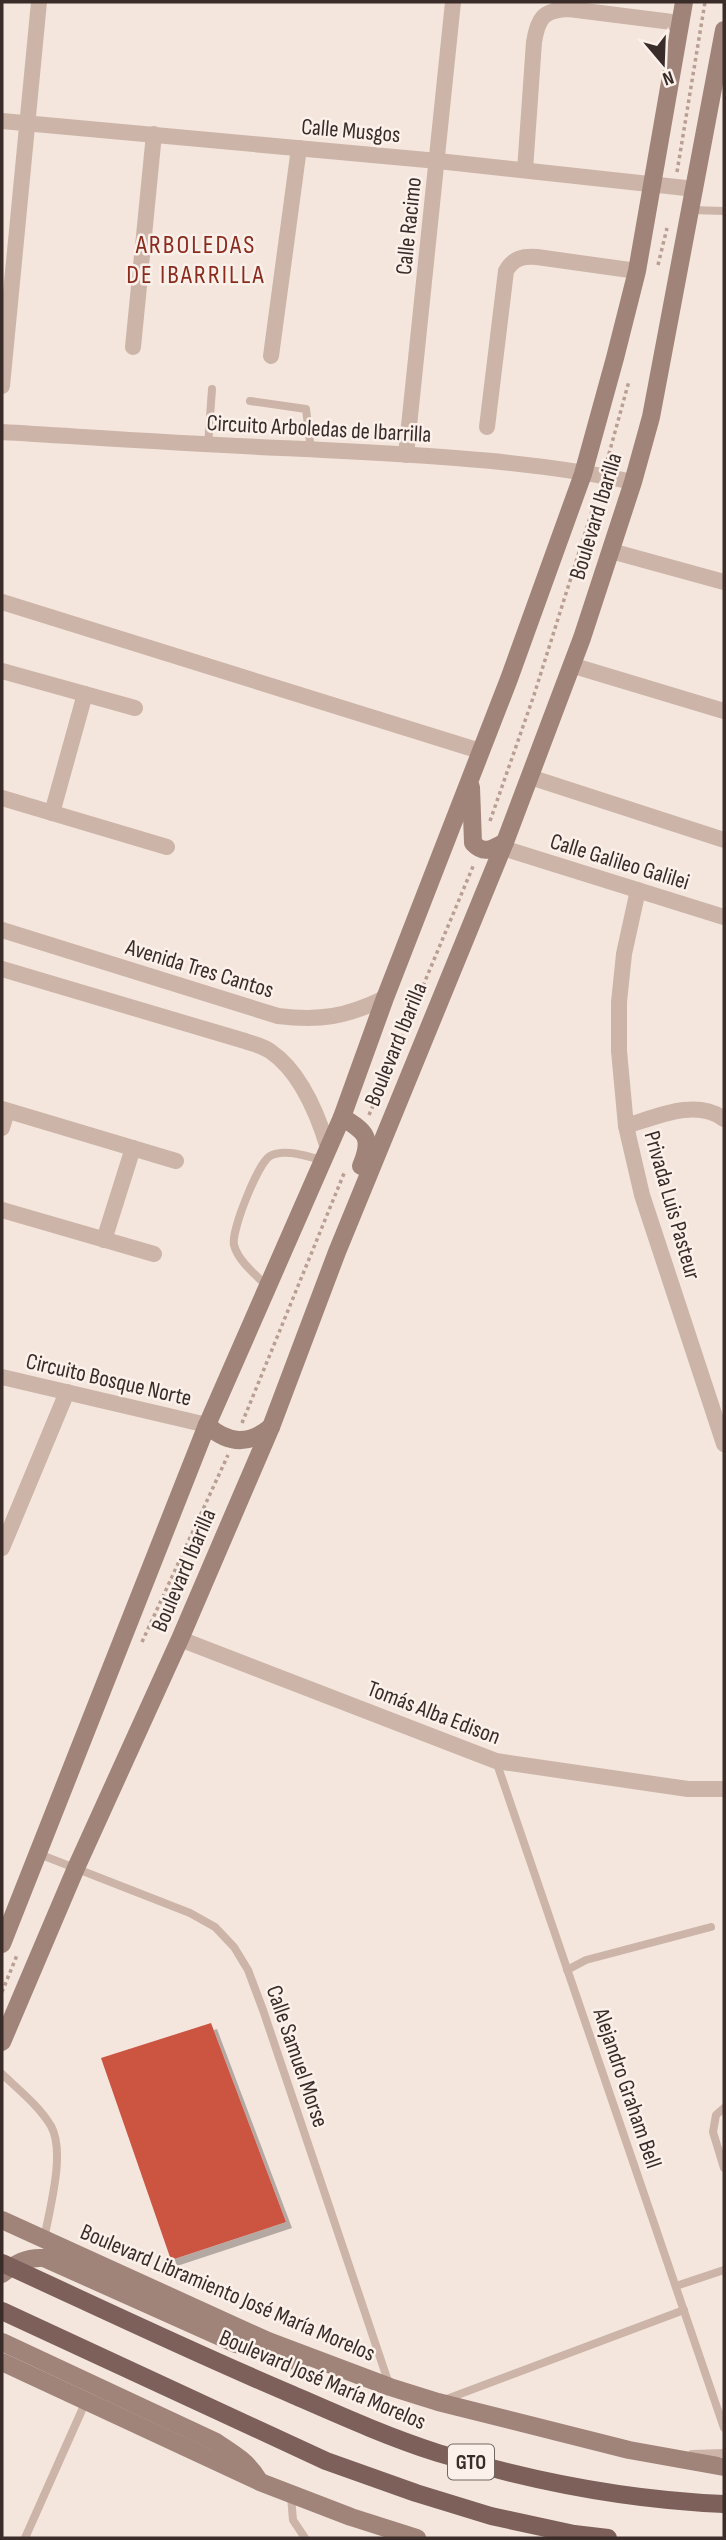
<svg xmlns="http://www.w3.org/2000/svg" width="726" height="2540" viewBox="0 0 726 2540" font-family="'Sofia Sans Condensed',sans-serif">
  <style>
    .building { fill: #cc5443; filter: url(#shadow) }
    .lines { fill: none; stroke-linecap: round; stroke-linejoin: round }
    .path { stroke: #b99e92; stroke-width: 3.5; stroke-dasharray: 3.5 3.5; stroke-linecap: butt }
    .lane { stroke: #cdb4a8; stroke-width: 8 }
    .street { stroke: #cdb4a8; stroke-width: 16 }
    .secondary { stroke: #a08379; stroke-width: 18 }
    .primary { stroke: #7c6059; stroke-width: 18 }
    .labels { text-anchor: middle; stroke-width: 5; stroke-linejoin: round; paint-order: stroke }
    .shield { fill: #fbf1ea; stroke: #736763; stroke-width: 2 }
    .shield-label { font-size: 21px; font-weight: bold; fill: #392c29 }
    .street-label { font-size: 23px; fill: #392c29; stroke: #fbf1ea }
    .quarter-label { font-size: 26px; letter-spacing: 2px; fill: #8c2a1d; stroke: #fbf1ea }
  </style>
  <defs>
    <filter id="shadow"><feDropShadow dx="6" dy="6" stdDeviation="0" flood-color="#0004"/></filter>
  </defs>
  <rect width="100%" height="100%" fill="#f4e6dd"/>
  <path class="building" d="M211 2023 286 2222 171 2260 101 2058Z"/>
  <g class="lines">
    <g class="path">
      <path d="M677 172 705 2"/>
      <path d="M658 265 667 228"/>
      <path d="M607 461 629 381"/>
      <path d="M490 821 534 695 598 492"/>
      <path d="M369 1115 474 864"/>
      <path d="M242 1423 345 1171"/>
      <path d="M142 1642 228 1455"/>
      <path d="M2 1992 17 1955"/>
    </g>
    <g class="lane">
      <path d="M691 210 724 211"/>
      <path d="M250 401 306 409 311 450"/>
      <path d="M208 445 212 389"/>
      <path d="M268 1287C256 1275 238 1261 234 1245 231 1231 258 1163 270 1156 285 1148 308 1157 323 1160"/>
      <path d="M496 1761 724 2428"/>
      <path d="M39 1854 190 1913 215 1927 234 1947 248 1970 263 2010 389 2384"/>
      <path d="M567 1970 586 1960 711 1927"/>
      <path d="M2 2074C19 2090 39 2106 51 2126 66 2153 49 2210 44 2240"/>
      <path d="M724 2108 716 2115 713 2132 724 2168"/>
      <path d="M676 2286 724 2270"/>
      <path d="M444 2400 684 2310"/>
      <path d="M692 2454 724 2453"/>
      <path d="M291 2496 293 2520 305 2538"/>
      <path d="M25 2538 86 2401"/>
    </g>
    <g class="street">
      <path d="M2 121 438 161 695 189"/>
      <path d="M525 170 534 42C538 18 543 10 569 9L680 23"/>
      <path d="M133 347 154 134"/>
      <path d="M271 356 299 148"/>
      <path d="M2 386 39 2"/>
      <path d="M487 427 506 271C513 258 523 256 537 257L637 271"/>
      <path d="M2 432C103 438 204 445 305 449 414 455 526 459 633 482"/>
      <path d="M406 455 453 2"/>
      <path d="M611 551 724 582"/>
      <path d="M2 602 480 751"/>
      <path d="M571 665 724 711"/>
      <path d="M2 671 135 708"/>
      <path d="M530 777 724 840"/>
      <path d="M2 798 167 847"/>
      <path d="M52 813 85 694"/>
      <path d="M503 848 724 917"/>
      <path d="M638 890 624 954 619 1002V1051L626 1126 642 1195 724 1444"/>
      <path d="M2 930 278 1016C320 1021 346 1017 385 998"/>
      <path d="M2 969 245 1041C253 1044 263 1046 270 1051 301 1072 318 1115 328 1148"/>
      <path d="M2 1109 176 1161"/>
      <path d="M626 1126C656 1117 696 1098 724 1119"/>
      <path d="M2 1128 7 1111"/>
      <path d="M2 1210 154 1254"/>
      <path d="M104 1240 133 1148"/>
      <path d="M2 1377 207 1425"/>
      <path d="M2 1548 67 1392"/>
      <path d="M180 1639 496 1761 688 1789H724"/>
    </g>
    <g class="secondary">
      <path d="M471 787 473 843C484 855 493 849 505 842"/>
      <path d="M342 1117C366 1132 373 1137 361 1166"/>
      <path d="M207 1425C228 1444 249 1445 271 1427"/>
      <path d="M2 1944 207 1425 342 1117 385 998 509 679 583 474 615 358 637 271 684 2"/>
      <path d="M2 2042 76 1868 180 1639 271 1427 337 1252 505 842 582 638 633 482 651 417 724 30"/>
      <path d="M2 2220 268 2341 390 2387 438 2402 629 2450 724 2467"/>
      <path d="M2 2274C16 2263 26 2257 44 2258L236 2344 287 2360 301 2361"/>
      <path d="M2 2342 216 2442C233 2453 248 2462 258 2479"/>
      <path d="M2 2362 260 2482 351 2517 417 2538"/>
    </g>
    <g class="primary">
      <path d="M2 2263C98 2307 194 2353 291 2394 339 2415 388 2437 438 2453 530 2481 628 2500 724 2504"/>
      <path d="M2 2311 326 2461 416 2493 491 2516 574 2534 608 2538"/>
    </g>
  </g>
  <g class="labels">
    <rect class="shield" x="448" y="2444.5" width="46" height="35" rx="5"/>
    <g class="shield-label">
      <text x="471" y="2469">GTO</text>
    </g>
    <g class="street-label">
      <text transform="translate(351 130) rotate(5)" y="8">Calle Musgos</text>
      <text transform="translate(408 226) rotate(-84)" y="8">Calle Racimo</text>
      <text transform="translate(319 428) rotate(3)" y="8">Circuito Arboledas de Ibarrilla</text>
      <text transform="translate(595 516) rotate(-73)" y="8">Boulevard Ibarilla</text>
      <text transform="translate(620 861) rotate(17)" y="8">Calle Galileo Galilei</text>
      <text transform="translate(200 968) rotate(17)" y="8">Avenida Tres Cantos</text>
      <text transform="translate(395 1044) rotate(-68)" y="8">Boulevard Ibarilla</text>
      <text transform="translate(673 1205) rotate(74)" y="8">Privada Luis Pasteur</text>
      <text transform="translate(109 1379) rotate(13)" y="8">Circuito Bosque Norte</text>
      <text transform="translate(183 1570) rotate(-67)" y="8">Boulevard Ibarilla</text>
      <text transform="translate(434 1712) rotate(21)" y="8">Tomás Alba Edison</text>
      <text transform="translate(298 2056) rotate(71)" y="8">Calle Samuel Morse</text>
      <text transform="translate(628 2088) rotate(71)" y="8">Alejandro Graham Bell</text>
      <text transform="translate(228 2292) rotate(23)" y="8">Boulevard Libramiento José María Morelos</text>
      <text transform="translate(323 2379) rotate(23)" y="8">Boulevard José María Morelos</text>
    </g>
    <g class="quarter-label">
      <text x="196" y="253">ARBOLEDAS<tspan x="196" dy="30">DE IBARRILLA</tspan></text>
    </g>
  </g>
  <rect width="726" height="2540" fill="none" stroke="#392c29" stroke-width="7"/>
  <g transform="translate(663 63) rotate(161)" stroke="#fbf1ea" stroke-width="5" paint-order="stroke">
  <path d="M0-5L12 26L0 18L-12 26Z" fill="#392c29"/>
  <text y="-10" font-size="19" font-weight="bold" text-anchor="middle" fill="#392c29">N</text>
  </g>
</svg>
